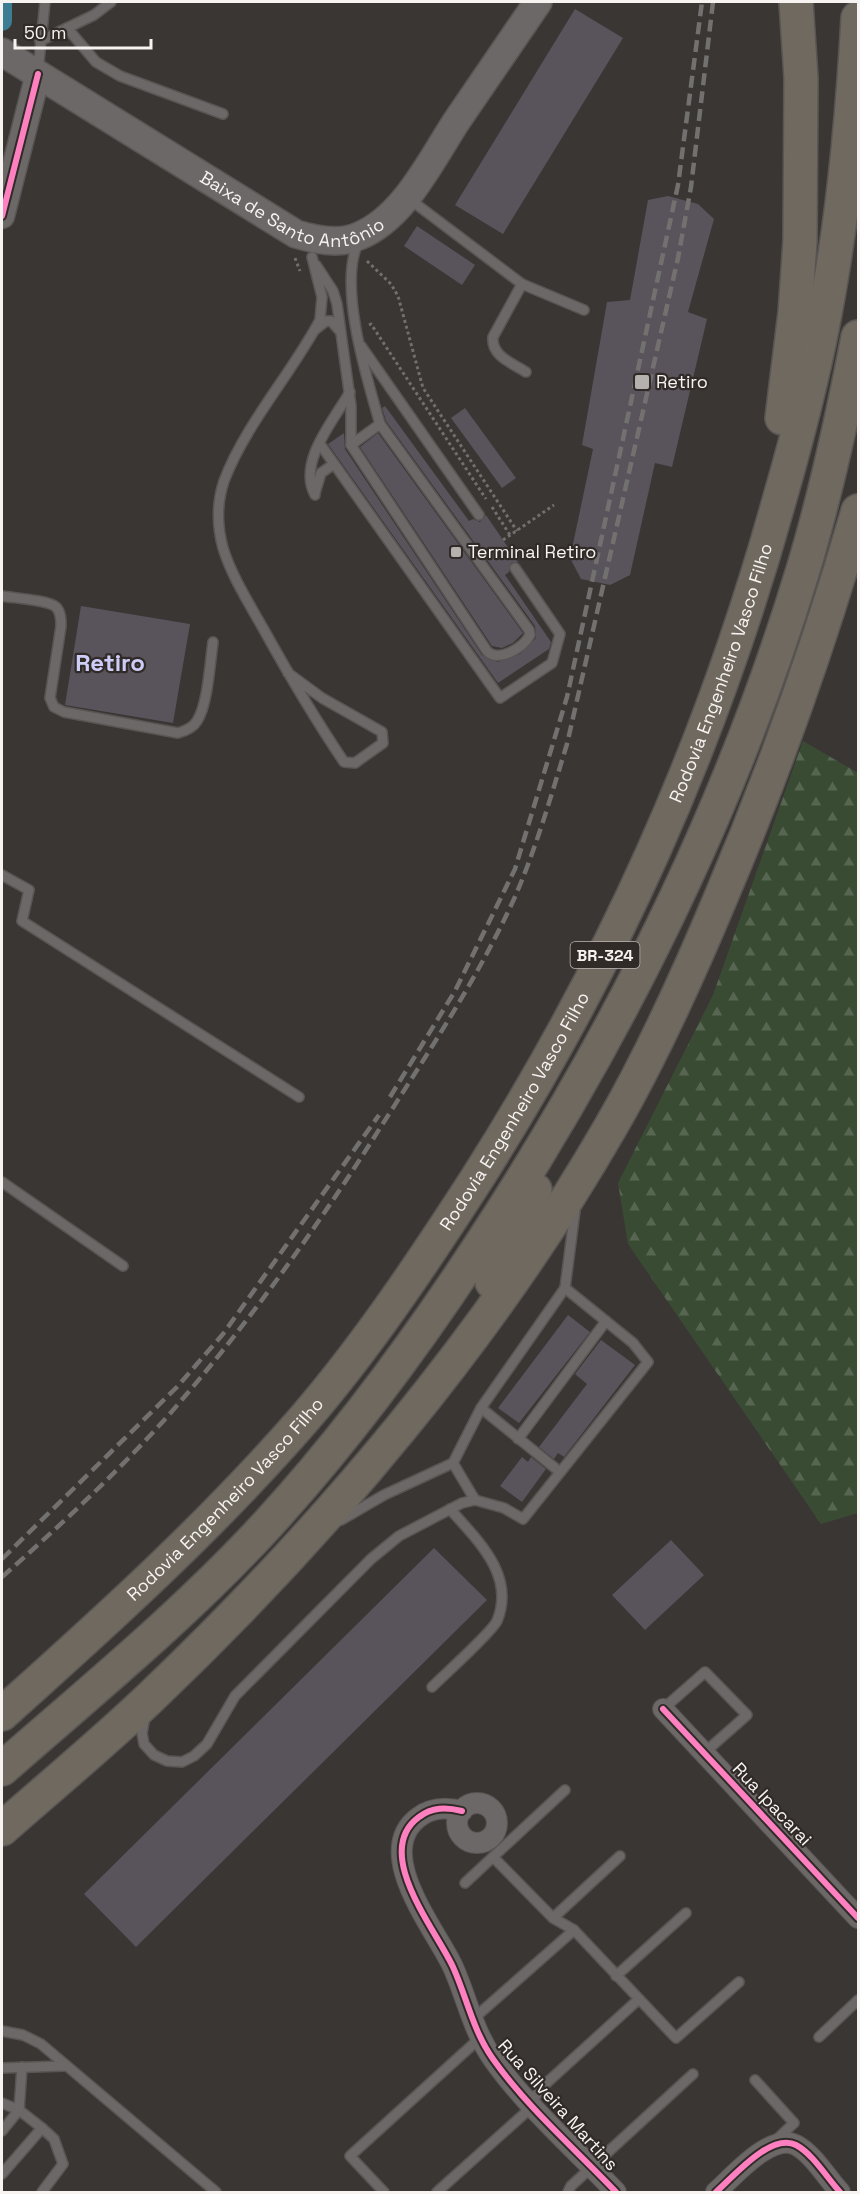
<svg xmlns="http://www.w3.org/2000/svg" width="860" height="2194" viewBox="0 0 860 2194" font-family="'Space Grotesk',sans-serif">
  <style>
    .forest { fill: url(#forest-firs) }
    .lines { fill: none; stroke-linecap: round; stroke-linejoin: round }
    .canal { stroke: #3c7d94; stroke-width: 20 }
    .building { fill: #59535c }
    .service-casing { stroke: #585553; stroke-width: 12 }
    .minor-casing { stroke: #585553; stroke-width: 22 }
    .tertiary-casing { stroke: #585553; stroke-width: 27 }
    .secondary-casing { stroke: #585553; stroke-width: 30 }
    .motorway-casing { stroke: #585553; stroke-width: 36 }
    .path { stroke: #72706f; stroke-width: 3; stroke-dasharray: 3 3; stroke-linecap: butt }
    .service { stroke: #6b6867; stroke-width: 9 }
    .minor { stroke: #6b6867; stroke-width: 20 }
    .tertiary { stroke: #6b6867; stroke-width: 24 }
    .secondary { stroke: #6b6867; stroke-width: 27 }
    .motorway { stroke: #6f695f; stroke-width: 33 }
    .rail { stroke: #737170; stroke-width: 4.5; stroke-dasharray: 12 6; stroke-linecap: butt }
    .cycleway-casing { stroke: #312b28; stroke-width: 10 }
    .cycleway { stroke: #ff80c0; stroke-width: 6 }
    .poi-dot { fill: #b4b1af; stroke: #312b28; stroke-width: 2 }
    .labels { text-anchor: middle; stroke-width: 4.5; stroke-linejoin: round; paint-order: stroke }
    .shield { fill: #312b28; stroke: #bcb7b5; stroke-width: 1.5 }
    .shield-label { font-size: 16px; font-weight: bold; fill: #f7f3f1 }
    .street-label { font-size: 18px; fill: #f7f3f1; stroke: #312b28 }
    .poi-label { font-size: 18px; fill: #f7f3f1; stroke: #312b28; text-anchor: start }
    .district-label { font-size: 24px; font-weight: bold; fill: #cecdf8; stroke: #312b28 }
  </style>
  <defs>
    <pattern id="forest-firs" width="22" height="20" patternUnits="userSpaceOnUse" patternTransform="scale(1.5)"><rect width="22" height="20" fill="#394c33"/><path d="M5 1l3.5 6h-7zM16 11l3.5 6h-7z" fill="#566651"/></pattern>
  </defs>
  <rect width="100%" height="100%" fill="#393634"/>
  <path class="forest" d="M803 741 858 773V1513L821 1524 628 1244 618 1183 713 995Z"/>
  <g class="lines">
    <path class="canal" d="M2 21V2"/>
  </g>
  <g class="building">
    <path d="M575 9 623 38 503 234 455 205Z"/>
    <path d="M668 196 698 204 714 219 688 312 707 319 672 467 655 463 630 575 610 585 581 579 570 558 593 449 582 445 607 302 630 300 648 200Z"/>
    <path d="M417 226 475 265 462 285 404 246Z"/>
    <path d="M385 406 469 521 473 519 480 522 486 515 518 562 511 563 509 572 505 575 551 642 549 649 498 683 328 444 344 433 345 449 482 655 498 662 520 654 536 638 535 626 386 421 382 408Z"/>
    <path d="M465 408 516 478 502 488 451 418Z"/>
    <path d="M378 433 523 633 513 643 502 648 492 646 360 447Z"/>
    <path d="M81 606 190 624 173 723 65 705Z"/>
    <path d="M568 1315 590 1332 519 1423 498 1408Z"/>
    <path d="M601 1340 635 1365 564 1457 558 1453 554 1459 539 1447 587 1384 575 1374Z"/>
    <path d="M522 1457 528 1462 531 1457 546 1469 522 1502 500 1486Z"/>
    <path d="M671 1540 704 1575 645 1630 612 1595Z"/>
    <path d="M434 1548 487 1600 136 1947 84 1894Z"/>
  </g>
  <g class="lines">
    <g class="service-casing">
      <g id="service">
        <path d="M67 28 96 62 120 76 223 114"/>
        <path d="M40 41 94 15 111 2"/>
        <path d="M38 71 45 2"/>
        <path d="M408 198 522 284 584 310"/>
        <path d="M358 243C338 286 367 379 380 424"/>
        <path d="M316 265 333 291 337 304 351 406V445"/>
        <path d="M522 284 493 337C491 356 512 363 526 372"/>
        <path d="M316 329 326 321H331L339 330"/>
        <path d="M361 346 479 515"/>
        <path d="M380 424 529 630 530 635C523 648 498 663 487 651L351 445Z"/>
        <path d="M320 444 500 698 552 663 560 634 515 568"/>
        <path d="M315 493 321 473 334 464"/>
        <path d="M315 495C297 462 334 420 350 392"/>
        <path d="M2 596C13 598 48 600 56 607 61 612 61 620 61 626L50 698 54 707 64 712 178 733C185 731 193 728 197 721 208 704 210 662 213 642"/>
        <path d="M288 673 322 698 382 732 383 743 355 763 344 762C315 719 289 675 264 630 249 603 232 577 223 548 217 526 217 502 224 481 245 425 292 373 320 320L322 297 312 257"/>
        <path d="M2 875 29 890 22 921 299 1097"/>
        <path d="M2 1182 123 1266"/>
        <path d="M481 1408 560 1472"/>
        <path d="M518 1439 606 1321"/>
        <path d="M453 1463 475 1500"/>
        <path d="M341 1520 384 1495 453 1463 481 1408 565 1288 575 1211"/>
        <path d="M432 1687C444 1675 492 1632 497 1621 516 1575 477 1540 450 1509"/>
        <path d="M663 1709 705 1672 747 1715 704 1753"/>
        <path d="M145 1717 142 1733 144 1744 154 1755 167 1761 182 1762 194 1756 207 1744 235 1696 371 1559 399 1536 462 1503 475 1500 504 1508 523 1519 648 1362 633 1343 565 1288"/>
        <path d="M493 1857 553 1918 574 1930 676 2038 739 1982"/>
        <path d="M465 1883 565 1790"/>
        <path d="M553 1918 620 1856"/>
        <path d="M616 1976 686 1913"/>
        <path d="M472 2020 574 1930"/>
        <path d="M2 2031 23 2035 41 2044 216 2192"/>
        <path d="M819 2037 858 2000"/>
        <path d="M2 2068 65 2066"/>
        <path d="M755 2080 794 2123 775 2141"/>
        <path d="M2 2103 19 2110 42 2128 2 2174"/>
        <path d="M2 2131 19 2110 22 2067"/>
        <path d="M42 2192 63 2164 54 2139 42 2128"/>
        <path d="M384 2192 350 2156 480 2038"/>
        <path d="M437 2192 524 2114 541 2088 639 1999"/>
        <path d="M568 2192 571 2186 693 2074"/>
      </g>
    </g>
    <g class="minor-casing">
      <g id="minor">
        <path d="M663 1709 858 1918"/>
        <circle cx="477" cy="1823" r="20"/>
        <path d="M462 1811C446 1807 432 1807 419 1817 371 1852 436 1930 453 1967 467 1998 473 2031 493 2059 526 2106 576 2150 616 2192"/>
        <path d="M716 2192C733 2177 771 2132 796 2145 813 2154 827 2178 840 2192"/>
      </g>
    </g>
    <g class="tertiary-casing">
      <path id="tertiary" d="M2 216 38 74"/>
    </g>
    <g class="secondary-casing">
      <g id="secondary">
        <path id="s1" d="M2 52 296 234C316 240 340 245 359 236 405 217 432 158 458 119 485 80 511 41 538 2"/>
      </g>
    </g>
    <g class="motorway-casing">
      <g id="motorway">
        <path d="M782 418 795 313 800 241 801 78 796 2"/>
        <path d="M492 1282 535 1190"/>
        <path id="s2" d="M2 1714C107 1620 211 1526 304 1419 367 1346 423 1262 476 1180 612 966 711 746 779 501 799 432 817 362 829 291 845 201 853 109 858 18"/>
        <path d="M2 1769C91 1691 185 1614 266 1526 355 1429 432 1322 502 1212 630 1011 734 798 803 570 826 494 843 415 858 337"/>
        <path d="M2 1829C52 1785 104 1742 152 1696 325 1531 490 1336 610 1128 653 1054 688 976 721 897 775 770 820 643 858 511"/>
      </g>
    </g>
    <g class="path">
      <path d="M295 258 300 271"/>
      <path d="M367 261 391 284 398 296 423 388 517 531"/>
      <path d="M369 325 371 324 486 499"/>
      <path d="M492 507 510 535"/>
      <path d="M503 540 554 505"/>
    </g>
    <use href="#service" class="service"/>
    <use href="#minor" class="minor"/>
    <use href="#tertiary" class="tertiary"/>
    <use href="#secondary" class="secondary"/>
    <use href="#motorway" class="motorway"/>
    <g class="rail">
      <path d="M390 1097 455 991 515 869 567 697 678 185 702 2"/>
      <path d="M2 1559 177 1387 223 1334 379 1115"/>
      <path d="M2 1577C64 1522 126 1465 180 1402 255 1315 321 1221 382 1125 429 1051 478 978 514 899 536 849 551 796 567 744L678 258 691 187 713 2"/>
    </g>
    <g class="cycleway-casing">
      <g id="cycleway">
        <path d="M2 216 38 74"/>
        <path d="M663 1709 858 1918"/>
        <path d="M462 1811C446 1807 432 1807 419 1817 371 1852 436 1930 453 1967 467 1998 473 2031 493 2059 526 2106 576 2150 616 2192"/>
        <path d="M716 2192C733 2177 771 2132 796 2145 813 2154 827 2178 840 2192"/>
      </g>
    </g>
    <use href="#cycleway" class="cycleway"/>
  </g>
  <g class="poi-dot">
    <rect x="634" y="374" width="16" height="16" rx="3"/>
    <rect x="450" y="546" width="12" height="12" rx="3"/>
  </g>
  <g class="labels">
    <rect class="shield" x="570.5" y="942" width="69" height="26" rx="4.5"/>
    <g class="shield-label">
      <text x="605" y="961">BR-324</text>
    </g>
    <g class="street-label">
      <text dy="6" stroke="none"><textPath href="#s1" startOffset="336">Baixa de Santo Antônio</textPath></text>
      <text dy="6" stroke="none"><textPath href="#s2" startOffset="1282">Rodovia Engenheiro Vasco Filho</textPath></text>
      <text dy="6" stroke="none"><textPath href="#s2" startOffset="796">Rodovia Engenheiro Vasco Filho</textPath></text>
      <text dy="6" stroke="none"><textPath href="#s2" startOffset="310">Rodovia Engenheiro Vasco Filho</textPath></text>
      <text transform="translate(772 1804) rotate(47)" y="6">Rua Ipacarai</text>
      <text transform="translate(558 2105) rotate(48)" y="6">Rua Silveira Martins</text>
    </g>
    <g class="poi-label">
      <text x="656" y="388">Retiro</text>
      <text x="468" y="558">Terminal Retiro</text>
    </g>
    <g class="district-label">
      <text x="110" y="671">Retiro</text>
    </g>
  </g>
  <rect width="860" height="2194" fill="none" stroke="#f7f3f1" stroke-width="6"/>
  <path d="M15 39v9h136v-9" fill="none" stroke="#f7f3f1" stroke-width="3"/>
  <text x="24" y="39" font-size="18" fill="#f7f3f1" stroke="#312b28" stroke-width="4.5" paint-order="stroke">50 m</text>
</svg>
